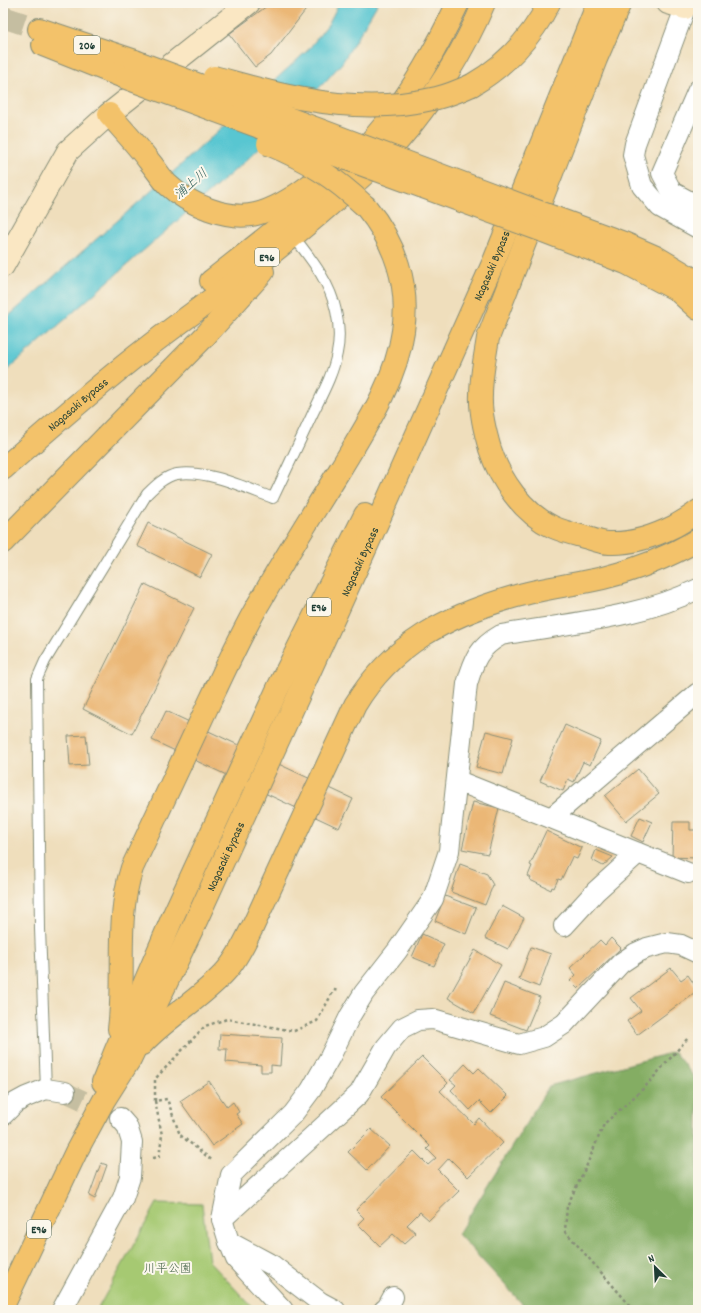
<svg xmlns="http://www.w3.org/2000/svg" width="701" height="1313" viewBox="0 0 701 1313" font-family="Dekko,'Klee One',sans-serif">
  <style>
    .green { fill: #a6c972; stroke: #628353 }
    .forest { fill: #84ad64; stroke: #52754c }
    .water { fill: #59c6d1; stroke: #3c8282 }
    .building { fill: #ebb776 }
    .lines { fill: none; stroke-linecap: round; stroke-linejoin: round }
    .street-tunnel { stroke: #c5bea1; stroke-width: 20; stroke-dasharray: 20 10; stroke-linecap: butt }
    .highway-tunnel { stroke: #c5bea1; stroke-width: 22; stroke-dasharray: 22 11; stroke-linecap: butt }
    .lane-casing { stroke: #878e78; stroke-width: 12 }
    .street-casing { stroke: #878e78; stroke-width: 22 }
    .secondary-casing { stroke: #878e78; stroke-width: 24 }
    .highway-casing { stroke: #878e78; stroke-width: 24 }
    .path { stroke: #878e78; stroke-width: 2.5; stroke-dasharray: 3 3; stroke-linecap: butt }
    .lane { stroke: #fff; stroke-width: 10 }
    .street { stroke: #fff; stroke-width: 20 }
    .secondary { stroke: #fae7c3; stroke-width: 22 }
    .highway { stroke: #f3c26a; stroke-width: 22 }
    .highway-bridge-casing { stroke: #878e78; stroke-width: 24; stroke-linecap: butt }
    .highway-bridge { stroke: #f3c26a; stroke-width: 22 }
    .labels { text-anchor: middle; stroke-width: 4; stroke-linejoin: round; paint-order: stroke }
    .shield { fill: #fbf7ec; stroke: #61756b; stroke-width: 1 }
    .shield-label { font-size: 11px; font-weight: bold; fill: #1f3d34 }
    .street-label { font-size: 12px; fill: #1f3d34; stroke: #fbf7ec }
    .park-label { font-size: 12px; fill: #416044; stroke: #fbf7ec }
    .water-label { font-size: 13px; font-style: italic; fill: #2e5f5b; stroke: #fbf7ec }
  </style>
  <rect width="100%" height="100%" fill="#fbf7ec"/>
  <filter id="ink" filterUnits="userSpaceOnUse"><feTurbulence type="fractalNoise" baseFrequency=".025" numOctaves="2"/><feDisplacementMap in="SourceGraphic" scale="8" xChannelSelector="R" yChannelSelector="G"/><feConvolveMatrix kernelMatrix="1 2 1 2 8 2 1 2 1" color-interpolation-filters="sRGB"/></filter>
  <filter id="wash" filterUnits="userSpaceOnUse"><feTurbulence type="fractalNoise" baseFrequency=".012" numOctaves="4" result="noise"/><feDisplacementMap in="SourceGraphic" scale="16" xChannelSelector="R" yChannelSelector="G"/><feGaussianBlur stdDeviation="0.9" result="paint"/><feColorMatrix in="noise" values="0 0 0 0 0 0 0 0 0 0 0 0 0 0 0 0 0 1.4 0 .05"/><feComposite in="paint" operator="in"/></filter>
  <g filter="url(#wash)">
    <rect width="100%" height="100%" fill="#efdebc"/>
    <path class="green" d="M157 1203 202 1204 209 1261 255 1310H97Z"/>
    <path class="forest" d="M674 1052 698 1082V1310H528L458 1234 549 1086Z"/>
    <path class="water" d="M339 3H378L342 63 323 84 251 156 3 374V321L173 172 308 50 329 23Z"/>
    <g id="blocks">
      <g class="building">
        <path d="M271 3H305L308 7 271 55 255 67 229 34Z"/>
        <path d="M148 523 212 554 200 577 137 546Z"/>
        <path d="M145 584 194 608 132 734 83 709Z"/>
        <path d="M166 711 353 799 339 828 152 740Z"/>
        <path d="M565 725 601 741 590 765 583 762 574 782 568 779 563 791 540 781Z"/>
        <path d="M486 731 513 738 503 774 476 767Z"/>
        <path d="M86 735 89 765 70 766 68 736Z"/>
        <path d="M638 769 659 794 626 821 605 796Z"/>
        <path d="M473 802 499 808 488 854 462 849Z"/>
        <path d="M640 817 652 822 643 842 631 836Z"/>
        <path d="M673 822H690V830H697L696 858 672 857Z"/>
        <path d="M546 831 582 848 577 859 572 857 561 880 558 879 554 888 552 887 551 890 530 880 531 878 528 876 532 866 530 865Z"/>
        <path d="M596 850 613 857 603 866 592 860Z"/>
        <path d="M460 864 487 874 493 885 485 905 451 892Z"/>
        <path d="M445 896 476 908 466 934 435 921Z"/>
        <path d="M502 906 524 918 508 949 485 938Z"/>
        <path d="M422 934 444 944 434 966 412 957Z"/>
        <path d="M611 938 621 948 578 989 570 981 576 975 570 968 600 940 605 945Z"/>
        <path d="M531 947 551 954 539 987 519 979Z"/>
        <path d="M475 950 501 965 474 1013 448 998Z"/>
        <path d="M671 968 681 980 688 975 698 990 637 1035 627 1021 641 1011 631 998Z"/>
        <path d="M504 983 540 997 526 1030 490 1016Z"/>
        <path d="M220 1034 282 1038 280 1066 271 1065V1072H261V1065L226 1062 227 1049H219Z"/>
        <path d="M422 1057 448 1083 440 1091 474 1124 479 1118 503 1143 468 1177 449 1158 438 1170 459 1191 429 1220 420 1212 407 1225 416 1233 404 1244 393 1234 380 1246 358 1224 364 1218 356 1210 414 1151 428 1165 436 1158 427 1149 430 1146 381 1097Z"/>
        <path d="M465 1064 474 1073 479 1068 508 1096 491 1113 479 1101 470 1110 451 1090 456 1085 450 1080Z"/>
        <path d="M209 1081 227 1107 233 1102 239 1112 236 1114 243 1124 212 1146 180 1101Z"/>
        <path d="M371 1129 390 1146 367 1170 348 1152Z"/>
        <path d="M101 1163 107 1165 95 1199 89 1196Z"/>
      </g>
    </g>
  </g>
  <g filter="url(#ink)">
    <use href="#blocks" fill-opacity="0" stroke="#878e78" stroke-width="1"/>
    <g class="lines">
      <path class="street-tunnel" d="M65 1092 120 1118"/>
      <path class="highway-tunnel" d="M3 17 39 29"/>
      <g class="lane-casing">
        <path id="lane" d="M46 1089 40 929 37 679 45 661 147 494C155 486 165 476 177 474 206 469 246 488 273 498 286 471 299 443 312 415 321 396 333 375 337 353 340 339 339 324 336 311 330 282 311 259 294 237"/>
      </g>
      <g class="street-casing">
        <g id="street">
          <path d="M687 3 635 144 633 155 642 186 660 207 698 228"/>
          <path d="M698 90 662 173 672 192 698 206"/>
          <path d="M458 781 551 818 698 693"/>
          <path d="M551 818 688 873"/>
          <path d="M564 926 596 891 638 853"/>
          <path d="M3 1115 15 1103 26 1097 46 1089 65 1092"/>
          <path d="M222 1219 359 1094 386 1047 402 1028 418 1020 433 1019 519 1044 544 1037 564 1024 621 963 636 953 647 948 667 943 681 945 698 953"/>
          <path d="M229 1242 272 1265 320 1302 335 1310"/>
          <path d="M62 1310 123 1198 130 1177 132 1142 127 1126 120 1118"/>
          <path d="M283 1310 236 1259 229 1242 222 1219 231 1175 293 1114 311 1090 330 1057 350 1016 364 993 397 951 433 899 449 851 467 684C474 660 478 648 501 635 567 623 637 619 698 589"/>
          <path d="M384 1310 387 1308 393 1297"/>
        </g>
      </g>
      <g class="secondary-casing">
        <g id="secondary">
          <path d="M668 3 685 8"/>
          <path d="M3 266 68 151 109 114 249 3"/>
        </g>
      </g>
      <g class="highway-casing">
        <g id="highway">
          <path d="M620 3 596 59 488 338C485 357 481 376 481 395 480 412 485 432 490 449 500 480 523 513 553 527 564 532 577 535 588 538 594 540 602 543 609 543 631 544 655 536 675 526 683 521 691 517 698 511"/>
          <path d="M39 29 135 61"/>
          <path d="M43 45 126 78"/>
          <path d="M472 85C505 66 532 37 549 3"/>
          <path d="M109 114C123 130 137 145 149 161 156 169 161 178 168 185 188 204 228 221 256 214 276 209 293 198 310 185"/>
          <path d="M553 217 624 243 656 257 698 282"/>
          <path d="M543 231 626 263 677 290 698 309"/>
          <path d="M211 281C274 231 341 182 390 118 418 83 439 43 458 3"/>
          <path id="s1" d="M3 469C51 427 98 385 149 346 210 300 273 255 331 204 354 184 377 164 398 141 432 102 464 51 484 3"/>
          <path d="M3 542 205 336 263 272"/>
          <path d="M119 1029C126 976 115 920 132 868 158 812 184 756 210 701 227 666 242 631 262 598 287 554 314 511 341 468 367 425 396 381 403 331 410 285 395 242 366 207"/>
          <path d="M142 1044C167 1017 201 999 226 971 238 958 245 941 253 926L355 705C392 644 447 616 513 597 543 588 573 585 603 578 636 570 668 557 698 540"/>
          <path d="M103 1082 115 1052 174 914 278 688 365 515"/>
          <path id="s2" d="M3 1306 76 1152 104 1100 130 1059 195 923 374 530 494 261 598 3"/>
        </g>
      </g>
      <g class="path">
        <path d="M155 1101V1079L205 1026 227 1019 294 1031 317 1021 334 990 339 991"/>
        <path d="M153 1158 159 1157 162 1135 155 1101 167 1099 180 1135 213 1161"/>
        <path d="M634 1310 565 1231 567 1206 586 1167 604 1124 644 1088 688 1038"/>
      </g>
      <use href="#lane" class="lane"/>
      <use href="#street" class="street"/>
      <use href="#secondary" class="secondary"/>
      <use href="#highway" class="highway"/>
      <g class="highway-bridge-casing">
        <g id="highway-bridge">
          <path d="M135 61 553 217"/>
          <path d="M214 77C244 85 274 94 304 99 347 107 394 108 437 98 449 95 461 90 472 85"/>
          <path d="M126 78 543 231"/>
          <path d="M268 144C309 161 334 177 366 207"/>
        </g>
      </g>
      <use href="#highway-bridge" class="highway-bridge"/>
    </g>
  </g>
  <g class="labels">
    <g class="shield">
      <rect x="74" y="36" width="26" height="18" rx="3"/>
      <rect x="255" y="248" width="24" height="18" rx="3"/>
      <rect x="307" y="598" width="24" height="18" rx="3"/>
      <rect x="27" y="1220" width="24" height="18" rx="3"/>
    </g>
    <g class="shield-label">
      <text x="87" y="49">206</text>
      <text x="267" y="261">E96</text>
      <text x="319" y="611">E96</text>
      <text x="39" y="1233">E96</text>
    </g>
    <g class="street-label">
      <text dy="4" stroke="none"><textPath href="#s2" startOffset="1150">Nagasaki Bypass</textPath></text>
      <text dy="4" stroke="none"><textPath href="#s1" startOffset="99">Nagasaki Bypass</textPath></text>
      <text dy="4" stroke="none"><textPath href="#s2" startOffset="826">Nagasaki Bypass</textPath></text>
      <text dy="4" stroke="none"><textPath href="#s2" startOffset="502">Nagasaki Bypass</textPath></text>
    </g>
    <g class="park-label">
      <text x="168" y="1272">川平公園</text>
    </g>
    <g class="water-label">
      <text transform="translate(190 183) rotate(-41)" y="5">浦上川</text>
    </g>
  </g>
  <rect width="701" height="1313" fill="none" stroke="#fbf7ec" stroke-width="16"/>
  <g transform="translate(655 1267) rotate(336)" stroke="#fbf7ec" stroke-width="3" paint-order="stroke">
  <path d="M0-3L7 15L0 10L-7 15Z" fill="#1f3d34"/>
  <text y="-6" font-size="11" font-weight="bold" text-anchor="middle" fill="#1f3d34">N</text>
  </g>
</svg>
